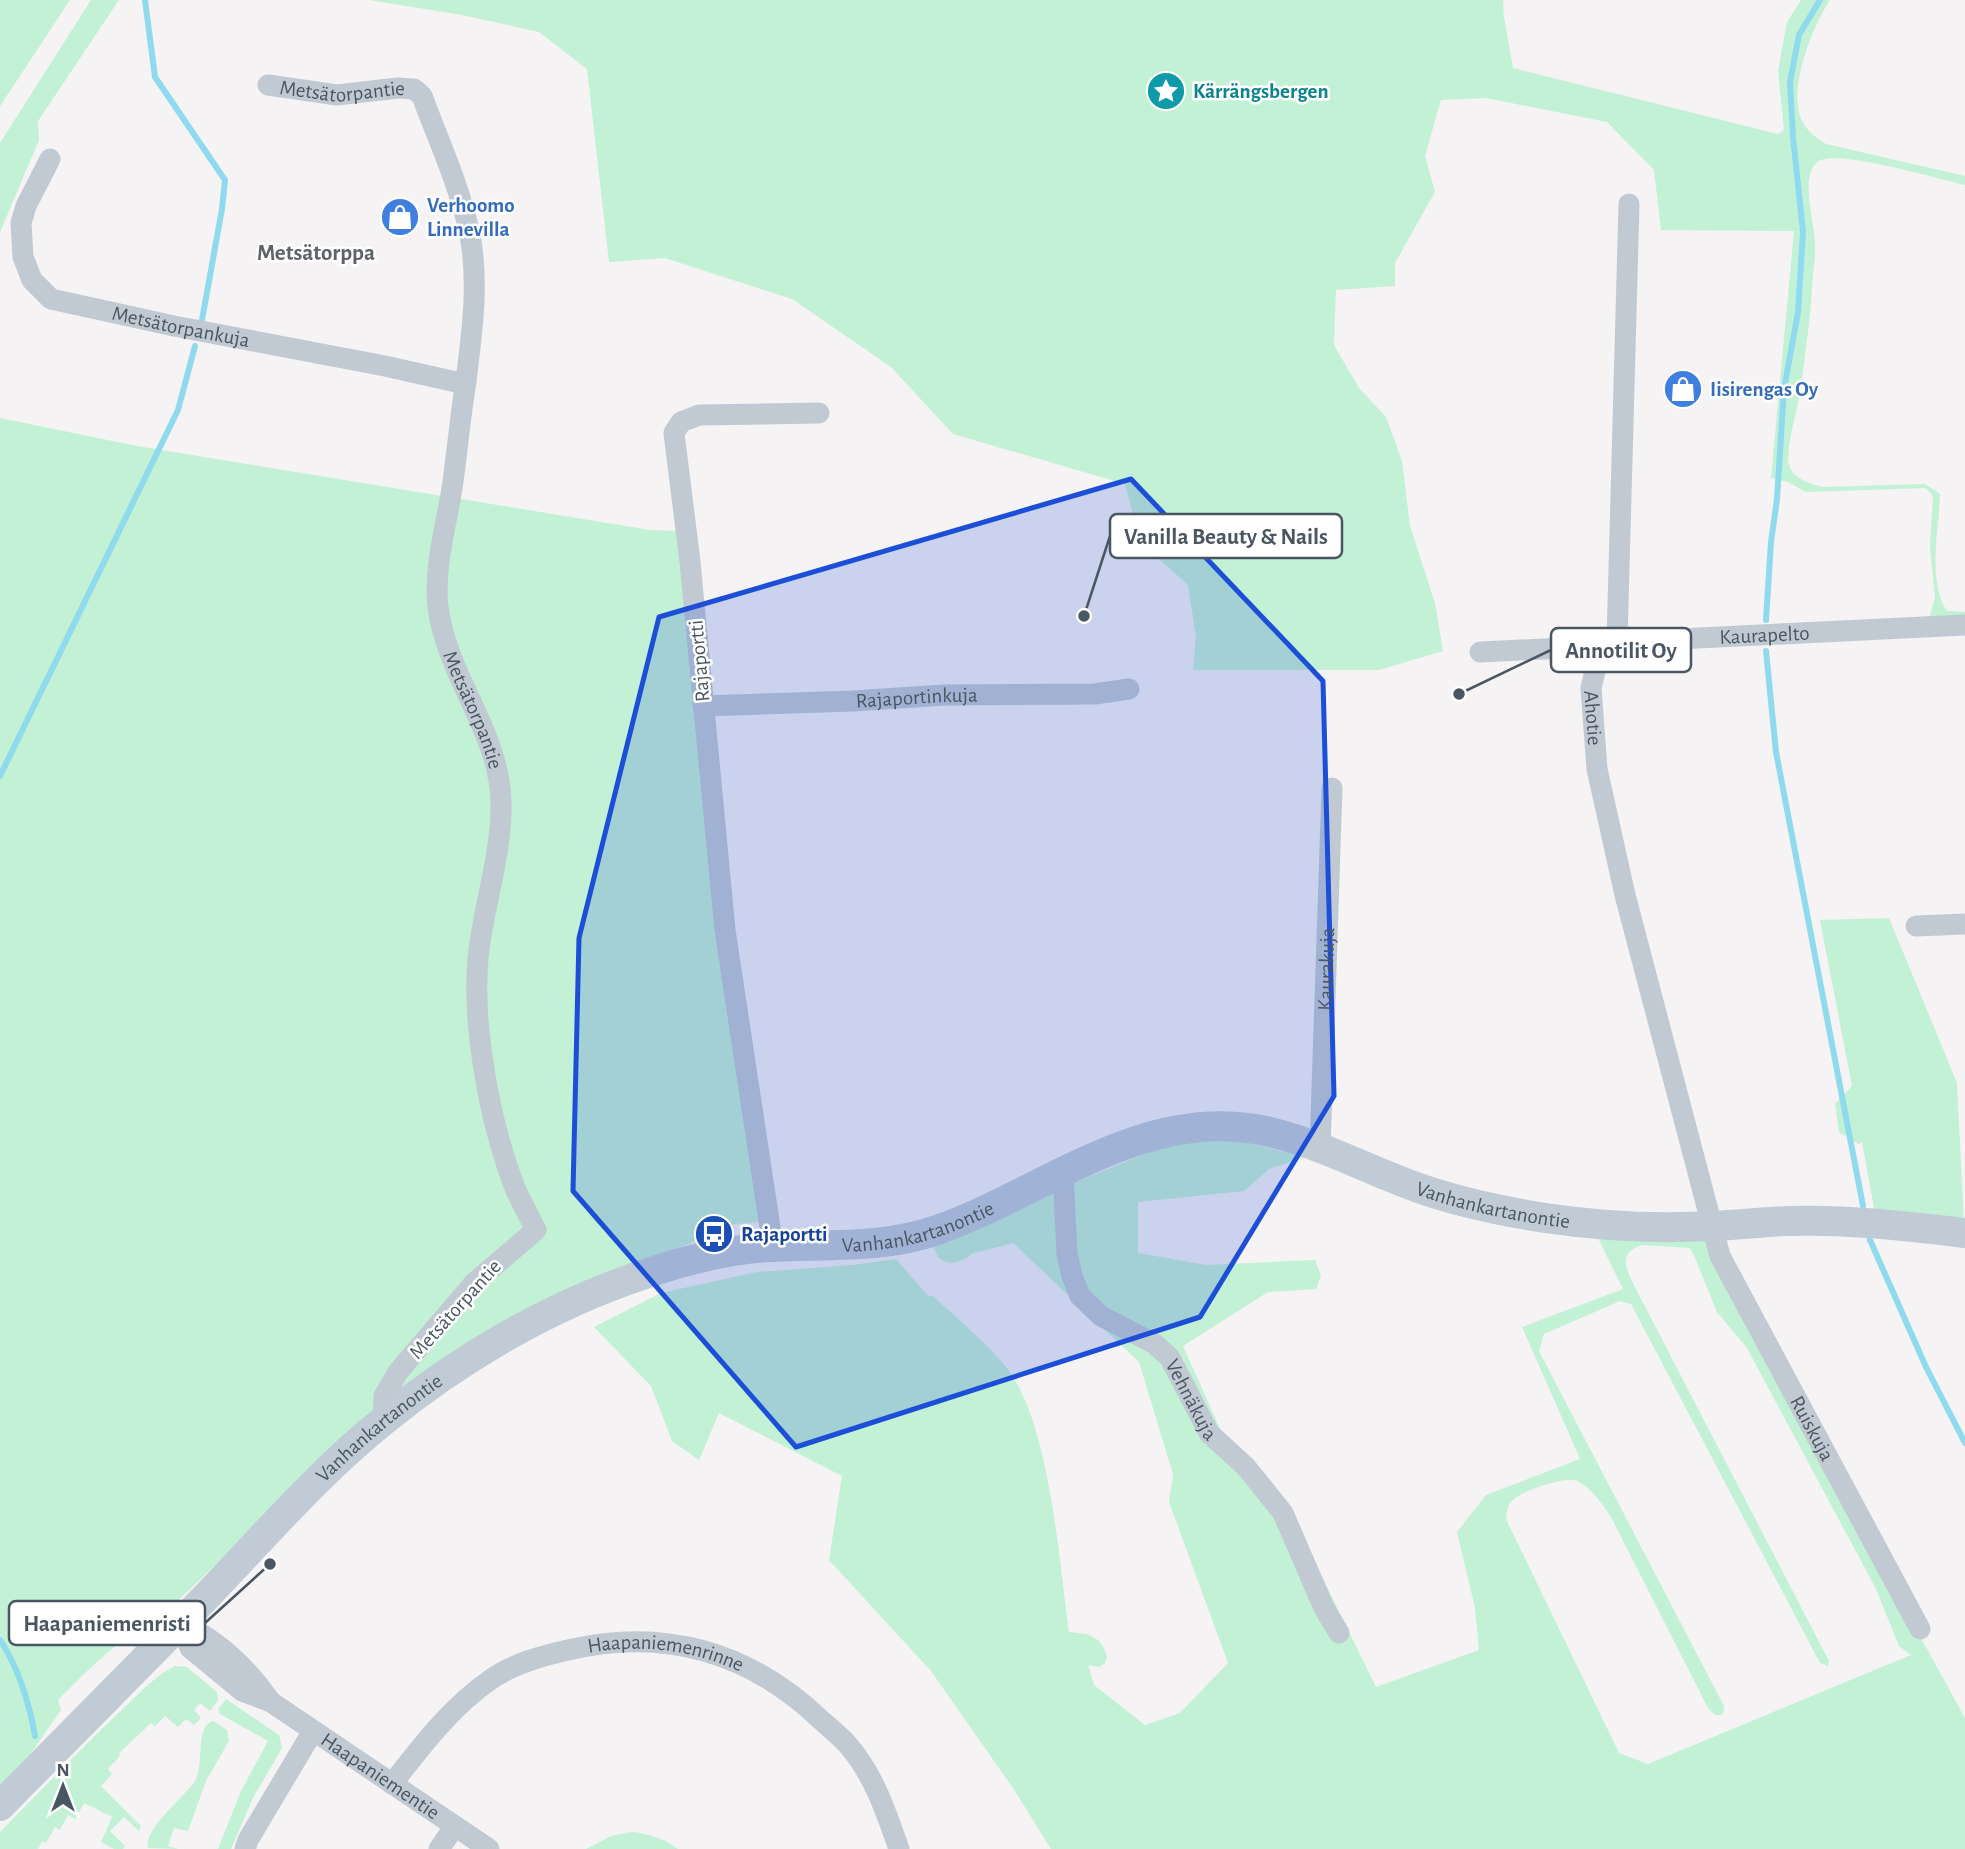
<svg xmlns="http://www.w3.org/2000/svg" width="1965" height="1849" viewBox="0 0 1965 1849" font-family="'Alegreya Sans',sans-serif">
  <style>
    .green { fill: #c3f1d5; fill-rule: evenodd }
    .lines { fill: none; stroke-linecap: round; stroke-linejoin: round }
    .stream { stroke: #90daee; stroke-width: 6 }
    .street { stroke: #c1cad2; stroke-width: 21 }
    .secondary { stroke: #c1cbd6; stroke-width: 30 }
    .marked { fill: #1d4ed8; fill-opacity: 0.2; stroke: #1d4ed8; stroke-width: 5; stroke-linejoin: round }
    .labels { text-anchor: middle; stroke-width: 5; stroke-linejoin: round; paint-order: stroke }
    .street-label { font-size: 21px; fill: #4a5661; stroke: #fff }
    .culture-label { font-size: 21px; font-weight: bold; fill: #0d838f; stroke: #fff; text-anchor: start }
    .shop-label { font-size: 21px; font-weight: bold; fill: #366cbe; stroke: #fff; text-anchor: start }
    .transit-label { font-size: 21px; font-weight: bold; fill: #164399; stroke: #fff; text-anchor: start }
    .neighbourhood-label { font-size: 23px; font-weight: bold; fill: #5f6368; stroke: #fff }
    .leader { fill: none; stroke: #4a5661; stroke-width: 2.5 }
    .callout-dot { fill: #4a5661; stroke: #fff; stroke-width: 2.5 }
    .callout { fill: #fff; stroke: #4a5661; stroke-width: 2.5 }
    .callout-label { font-size: 23px; text-anchor: middle; font-weight: bold; fill: #4a5661 }
  </style>
  <rect width="100%" height="100%" fill="#f5f3f3"/>
  <g class="green">
    <path d="M0 0H70L0 106Z"/>
    <path d="M91 0H119L38 121 39 140 0 232V143Z"/>
    <path d="M369 0H1503L1504 17 1513 68 1778 134 1784 130 1778 71 1787 22 1801 0H1830C1812 27 1787 90 1802 121 1808 132 1816 138 1826 144L1965 176V185C1939 179 1838 149 1819 161 1798 175 1815 222 1815 243 1816 253 1814 264 1813 275 1811 312 1806 349 1801 386 1799 405 1785 449 1789 465 1793 479 1811 484 1823 487L1925 484 1940 494C1939 528 1927 582 1947 611L1965 612V620L1929 619 1935 598 1930 547 1933 496 1926 488 1806 492 1788 482 1771 478 1794 231 1661 230 1654 170 1607 122 1486 98 1441 100 1425 156 1435 192 1395 263V286L1336 290 1334 345 1359 388 1386 417 1402 461 1410 526 1435 603 1443 651 1379 670H1193L1196 637 1188 585 1140 542 1125 484 953 434 891 367 792 299 665 258 609 262 587 69 539 32 462 15Z"/>
    <path d="M0 418 137 446 650 530 680 531 759 1222 703 1227 702 1238 660 1256 313 1471 158 1620C119 1637 88 1670 58 1700L61 1710 25 1762 0 1787Z"/>
    <path d="M1889 918 1957 1083 1964 1222 1875 1213 1862 1142 1859 1144 1839 1132 1835 1104 1852 1086 1820 920Z"/>
    <path d="M1234 1139 1305 1157 1269 1169 1244 1191 1138 1202V1253L1207 1265 1315 1260 1321 1275 1316 1289 1268 1292 1183 1346 1225 1440 1283 1497 1376 1687 1479 1650 1475 1608 1457 1532 1486 1495 1580 1459 1522 1327 1623 1289 1595 1232 1707 1241 1716 1266 1965 1718V1849H1051L1013 1788 931 1671 829 1560 842 1476 719 1413 699 1460 672 1441 651 1386 594 1327 661 1293 757 1272 853 1265 896 1259 928 1296H933C956 1318 987 1343 1006 1367 1050 1421 1059 1562 1069 1632L1087 1634 1098 1640 1104 1648 1107 1657 1105 1663 1099 1667 1088 1665 1094 1685 1145 1725 1180 1713 1228 1663 1169 1502 1173 1474 1139 1362 1013 1243 971 1254C958 1266 938 1267 934 1247L940 1238 1166 1145ZM1642 1245 1689 1248 1693 1253 1717 1312 1747 1348 1876 1589 1899 1646 1911 1655 1648 1764 1619 1753 1506 1519C1507 1511 1507 1504 1514 1499 1525 1490 1564 1476 1577 1481 1592 1488 1602 1504 1611 1517L1708 1708C1713 1714 1716 1717 1723 1714L1724 1706 1539 1351 1544 1334 1620 1301 1631 1304 1820 1663 1828 1666 1829 1661 1638 1293C1629 1274 1614 1254 1642 1245Z"/>
    <path d="M175 1666 187 1667 217 1692 218 1700 210 1711 200 1703 194 1710 201 1718 194 1725 186 1719 178 1727 165 1716 155 1726 151 1723 119 1753 121 1755 108 1769 112 1774 101 1786 141 1826 139 1831 124 1817 110 1831 125 1846 123 1849H114L101 1842 112 1817 84 1803 75 1819 68 1815 60 1830 55 1827 46 1843 42 1841 38 1849H0V1832C42 1790 82 1747 125 1707 141 1692 156 1675 175 1666Z"/>
    <path d="M226 1699 279 1735 282 1748 253 1798 231 1849H218L241 1791 268 1741 220 1714 218 1710Z"/>
    <path d="M213 1721 227 1730 229 1741 206 1781 188 1831 174 1828 168 1846 178 1849 148 1848C143 1829 185 1797 195 1781 205 1764 194 1727 213 1721Z"/>
    <path d="M632 1832C649 1834 663 1838 678 1849H586L611 1836Z"/>
  </g>
  <g class="lines">
    <g class="stream">
      <path d="M145 0 155 77 225 180 222 209 202 320"/>
      <path d="M1766 620 1771 542 1777 499 1784 389 1798 312 1803 232 1793 137 1790 82 1799 35 1820 0"/>
      <path d="M1766 651 1776 752 1863 1206"/>
      <path d="M0 776 178 410 195 346"/>
      <path d="M1870 1240 1926 1367 1965 1443"/>
      <path d="M0 1640C19 1669 29 1702 35 1736"/>
    </g>
    <g class="street">
      <path id="s1" d="M268 85 337 95 398 88 414 89 422 96C439 142 460 187 470 235 479 284 472 332 466 381 461 412 458 443 454 474 449 518 433 563 438 607 447 678 502 734 501 807 501 858 483 907 478 958 472 1027 490 1123 515 1188 521 1202 529 1216 536 1230L474 1283 398 1372 384 1396 383 1421"/>
      <path id="s2" d="M50 159 26 206 21 223 23 257 32 280 51 299 174 326 385 366 465 384"/>
      <path id="s3" d="M1629 204 1617 642 1603 654 1596 667 1591 688 1597 769 1625 895 1720 1256 1920 1629"/>
      <path id="s4" d="M1480 652 1564 648 1617 642 1965 625"/>
      <path id="s5" d="M703 706 853 701 944 695 1095 694 1129 689"/>
      <path d="M1916 926 1965 924"/>
      <path id="s6" d="M1320 1149 1332 788"/>
      <path id="s7" d="M1063 1173 1067 1254 1072 1276 1080 1296 1101 1316 1155 1344 1170 1358 1209 1433 1246 1467 1283 1513 1324 1608 1339 1633"/>
      <path d="M773 1247 725 930 690 562 674 433 681 422 699 415 819 413"/>
      <path id="s8" d="M181 1623 190 1648 242 1691 271 1702 489 1849"/>
      <path d="M181 1623C218 1640 248 1669 271 1702"/>
      <path id="s9" d="M392 1784C421 1747 450 1708 490 1680 512 1664 541 1656 568 1650 664 1627 750 1652 821 1720 830 1728 840 1736 848 1745 874 1775 886 1812 899 1849"/>
      <path d="M245 1849 248 1840 313 1731"/>
      <path d="M439 1849 455 1826"/>
    </g>
    <path class="secondary" id="s10" d="M0 1806C67 1738 135 1670 202 1601 261 1540 317 1474 383 1421 459 1359 549 1306 642 1275 685 1260 727 1249 772 1247 827 1244 883 1249 937 1230 1035 1196 1128 1118 1237 1127 1298 1131 1359 1167 1416 1187 1457 1202 1501 1211 1545 1218 1600 1226 1655 1229 1711 1226 1737 1225 1762 1222 1788 1221 1847 1219 1906 1226 1965 1233"/>
  </g>
  <path class="marked" d="M1131 479 1323 681 1334 1096 1200 1317 796 1447 573 1191 579 938 659 617Z"/>
  <defs>
    <g id="sight-disc" transform="scale(2.0125)"><circle r="9.5" fill="#0f9aa8" stroke="#fff"/><path d="M0-6L1.8-2.2L6-1.7L2.9 1.2L3.7 5.4L0 3.3L-3.7 5.4L-2.9 1.2L-6-1.7L-1.8-2.2Z" fill="#fff"/></g>
    <g id="shop-disc" transform="scale(2.0125)"><circle r="9.5" fill="#3f7fe0" stroke="#fff"/><path d="M-5-2.5h2.3a2.7 3.5 0 0 1 5.4 0H5L5.5 6h-11ZM-1.5-2.5h3a1.5 2.3 0 0 0-3 0Z" fill="#fff"/></g>
    <g id="bus-disc" transform="scale(2.0125)"><circle r="9.5" fill="#1a4fb4" stroke="#fff"/><path d="M-5-6H5V4H4V6H2V4H-2V6H-4V4H-5ZM-3.5-4V0h7V-4ZM-3.5 1.2v1.5H-2V1.2ZM2 1.2v1.5H3.5V1.2Z" fill="#fff"/></g>
  </defs>
  <g fill-rule="evenodd">
    <use href="#sight-disc" x="1166" y="91"/>
    <use href="#shop-disc" x="400" y="217"/>
    <use href="#shop-disc" x="1683" y="389"/>
    <use href="#bus-disc" x="714" y="1234"/>
  </g>
  <g class="labels">
    <g class="street-label">
      <text dy="7" stroke="none"><textPath href="#s1" startOffset="75">Metsätorpantie</textPath></text>
      <text dy="7" stroke="none"><textPath href="#s2" startOffset="289">Metsätorpankuja</textPath></text>
      <text dy="7" stroke="none"><textPath href="#s4" startOffset="285">Kaurapelto</textPath></text>
      <text transform="translate(699 661) rotate(-95)" y="7">Rajaportti</text>
      <text dy="7" stroke="none"><textPath href="#s5" startOffset="214">Rajaportinkuja</textPath></text>
      <text dy="7" stroke="none"><textPath href="#s1" startOffset="789">Metsätorpantie</textPath></text>
      <text dy="7" stroke="none"><textPath href="#s3" startOffset="523">Ahotie</textPath></text>
      <text dy="7" stroke="none"><textPath href="#s6" startOffset="180">Kaurakuja</textPath></text>
      <text dy="7" stroke="none"><textPath href="#s10" startOffset="1732">Vanhankartanontie</textPath></text>
      <text dy="7" stroke="none"><textPath href="#s10" startOffset="1124">Vanhankartanontie</textPath></text>
      <text transform="translate(455 1309) rotate(-48)" y="7">Metsätorpantie</text>
      <text dy="7" stroke="none"><textPath href="#s7" startOffset="282">Vehnäkuja</textPath></text>
      <text dy="7" stroke="none"><textPath href="#s10" startOffset="536">Vanhankartanontie</textPath></text>
      <text dy="7" stroke="none"><textPath href="#s3" startOffset="1272">Ruiskuja</textPath></text>
      <text dy="7" stroke="none"><textPath href="#s9" startOffset="327">Haapaniemenrinne</textPath></text>
      <text dy="7" stroke="none"><textPath href="#s8" startOffset="257">Haapaniementie</textPath></text>
    </g>
    <g class="culture-label">
      <text x="1193" y="98">Kärrängsbergen</text>
    </g>
    <g class="shop-label">
      <text x="427" y="212">Verhoomo<tspan x="427" dy="24">Linnevilla</tspan></text>
      <text x="1710" y="396">Iisirengas Oy</text>
    </g>
    <g class="transit-label">
      <text x="741" y="1241">Rajaportti</text>
    </g>
    <g class="neighbourhood-label">
      <text x="316" y="260">Metsätorppa</text>
    </g>
  </g>
  <path class="leader" d="M1084 616L1110 536M1459 694L1551 650M270 1564L205 1623"/>
  <g class="callout-dot">
    <circle cx="1084" cy="616" r="7"/>
    <circle cx="1459" cy="694" r="7"/>
    <circle cx="270" cy="1564" r="7"/>
  </g>
  <g class="callout">
    <rect x="1110" y="514" width="232" height="44" rx="7"/>
    <rect x="1551" y="628" width="140" height="44" rx="7"/>
    <rect x="9" y="1601" width="196" height="44" rx="7"/>
  </g>
  <g class="callout-label">
    <text x="1226" y="544">Vanilla Beauty &amp; Nails</text>
    <text x="1621" y="658">Annotilit Oy</text>
    <text x="107" y="1631">Haapaniemenristi</text>
  </g>
  <g transform="translate(63 1786)" stroke="#ffffff" stroke-width="5" paint-order="stroke">
  <path d="M0-5L12 26L0 18L-12 26Z" fill="#4a5661"/>
  <text y="-10" font-size="19" font-weight="bold" text-anchor="middle" fill="#4a5661">N</text>
  </g>
</svg>
